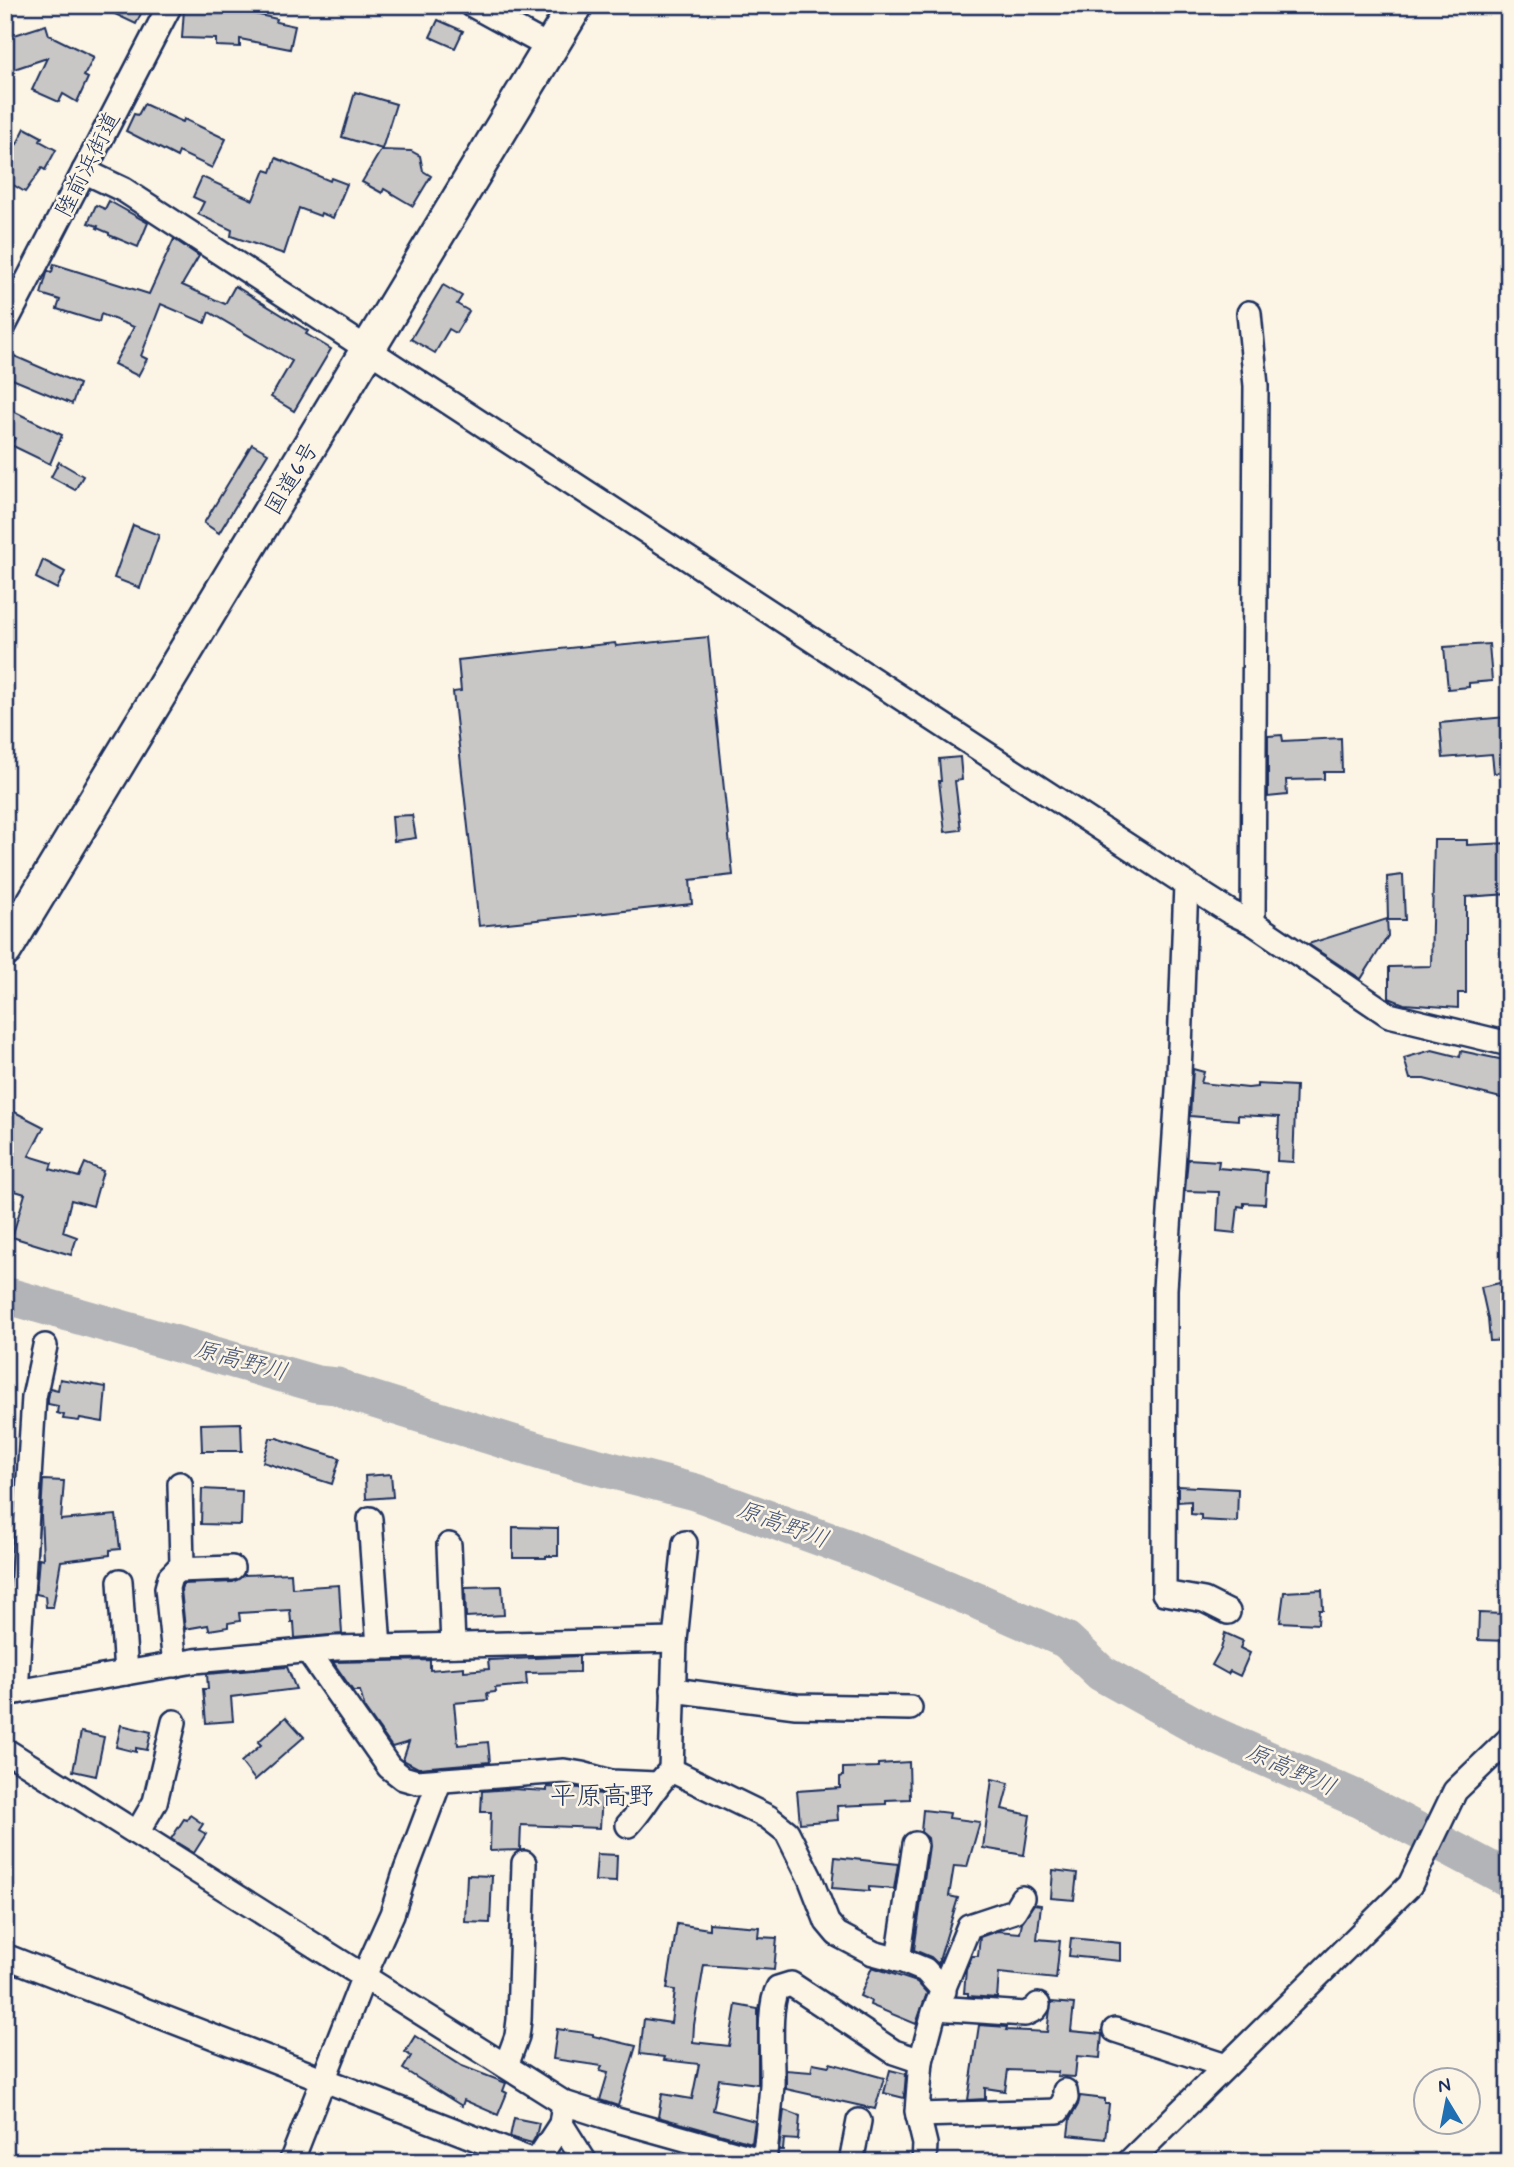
<svg xmlns="http://www.w3.org/2000/svg" width="1514" height="2167" viewBox="0 0 1514 2167" font-family="Mynerve,'Klee One',sans-serif">
  <style>
    .lines { fill: none; stroke-linecap: round; stroke-linejoin: round }
    .river { stroke: #b2b4b8; stroke-width: 37 }
    .building { fill: #c8c7c6; stroke: #1b2f5e; stroke-width: 2 }
    .minor-casing { stroke: #1b2f5e; stroke-width: 28 }
    .highway-casing { stroke: #1b2f5e; stroke-width: 38 }
    .minor { stroke: #fcf5e5; stroke-width: 23 }
    .highway { stroke: #fcf5e5; stroke-width: 33 }
    .labels { text-anchor: middle; stroke-width: 5; stroke-linejoin: round; paint-order: stroke }
    .street-label { font-size: 23px; fill: #1b2f5e; stroke: #fcf5e5 }
    .water-label { font-size: 24px; font-style: italic; fill: #485779; stroke: #fcf5e5 }
    .quarter-label { font-size: 26px; fill: #1b2f5e; stroke: #fcf5e5 }
  </style>
  <rect width="100%" height="100%" fill="#fcf5e5"/>
  <filter id="ink" filterUnits="userSpaceOnUse"><feTurbulence type="fractalNoise" baseFrequency=".0143" numOctaves="2"/><feDisplacementMap in="SourceGraphic" scale="14" xChannelSelector="R" yChannelSelector="G"/><feConvolveMatrix kernelMatrix="1 2 1 2 8 2 1 2 1" color-interpolation-filters="sRGB"/></filter>
  <g filter="url(#ink)">
    <g class="lines">
      <path class="river" d="M5 1295 317 1384 337 1386 352 1393 545 1453 695 1492 849 1548 980 1602 1066 1640 1101 1673 1207 1732 1358 1799 1509 1879"/>
    </g>
    <g class="building">
      <path d="M96 5H145L136 24Z"/>
      <path d="M184 9 246 12 277 19 276 22 295 26 290 49 240 39V47L216 46V39L182 38Z"/>
      <path d="M438 20 463 31 455 48 430 37Z"/>
      <path d="M46 25 49 35 94 57 84 76 88 78 77 102 63 94 59 102 32 90 47 58 5 72V38Z"/>
      <path d="M355 92 396 104 382 149 342 137Z"/>
      <path d="M144 104 183 122 184 119 226 139 212 168 179 152 177 157 126 131 134 114 138 115Z"/>
      <path d="M25 128 42 137 40 141 56 150 45 170 42 168 25 192 5 180V137L17 144Z"/>
      <path d="M381 150 411 151 420 156 423 171 431 176 413 206 384 189 382 193 362 182Z"/>
      <path d="M276 158 330 181 331 178 347 184 333 218 321 213 320 216 299 208 284 254 231 236 232 230 198 214 204 202 193 197 202 177 253 200 265 170 271 172Z"/>
      <path d="M109 201 148 223 138 247 109 235V233L97 228 98 226 88 223 96 205 105 209Z"/>
      <path d="M174 239 199 256 182 285 225 304 235 286 308 331 306 334 331 349 294 411 271 397 292 361 209 312 205 323 161 304 141 356 147 359 138 376 114 364 134 327 101 314 99 322 57 309 60 300 41 294 47 273 48 271 52 272 54 264 149 294Z"/>
      <path d="M443 285 462 296 457 304 469 311 456 333 449 329 435 353 411 339Z"/>
      <path d="M5 352 79 384 72 404 5 376Z"/>
      <path d="M5 407 62 435 50 464 11 445 15 438 5 434Z"/>
      <path d="M252 444 268 453 219 533 204 523Z"/>
      <path d="M59 462 83 476 75 490 51 477Z"/>
      <path d="M133 525 159 535 140 588 114 578Z"/>
      <path d="M43 560 65 572 57 589 36 578Z"/>
      <path d="M708 637 733 875 690 880 692 904 479 926 453 692 461 691 458 660 615 643 616 646Z"/>
      <path d="M1489 644 1492 681 1469 683V687L1448 689 1444 647Z"/>
      <path d="M1506 717 1509 772 1494 773 1492 754 1443 758 1440 723Z"/>
      <path d="M1282 735 1283 741 1341 738 1342 772H1324V779L1286 780 1287 795 1268 797V736Z"/>
      <path d="M960 757 962 780 955 781 961 830 945 832 939 781H941L939 759Z"/>
      <path d="M412 815 416 838 394 841 392 816Z"/>
      <path d="M1434 840H1467V845L1509 843V894L1466 897V993H1458V1008L1404 1004 1389 998V967L1431 966Z"/>
      <path d="M1403 875 1405 920H1388L1387 877Z"/>
      <path d="M1387 919 1388 936 1361 979 1308 944Z"/>
      <path d="M1432 1050 1460 1057 1461 1051 1509 1061V1100L1424 1079H1410L1404 1058Z"/>
      <path d="M1193 1069 1204 1072 1201 1083 1248 1088 1257 1087V1084L1296 1086 1293 1162 1277 1161 1279 1117 1238 1115V1120L1190 1116Z"/>
      <path d="M5 1107 44 1127 29 1156 52 1163 50 1169 79 1177 85 1163 103 1171 93 1206 71 1200 63 1232 77 1237 71 1255 12 1237 25 1194 5 1188Z"/>
      <path d="M1188 1159 1219 1161 1218 1168 1267 1172 1265 1204 1244 1203V1207L1238 1206 1235 1233 1217 1231 1219 1192 1185 1191Z"/>
      <path d="M1509 1281 1508 1340 1490 1341 1488 1319 1481 1287Z"/>
      <path d="M60 1379 106 1387 103 1422 80 1418 79 1421 63 1419 64 1415 57 1413 58 1406 48 1404V1399L50 1388 58 1390Z"/>
      <path d="M241 1423 242 1451H202L201 1424Z"/>
      <path d="M270 1438H277L340 1458 332 1484 263 1462Z"/>
      <path d="M391 1474 393 1497 366 1499 365 1476Z"/>
      <path d="M43 1480 64 1481 61 1520 116 1515 120 1549 110 1550V1555L61 1561 53 1607H46L45 1596 36 1594 39 1558 43 1559 41 1515Z"/>
      <path d="M1178 1486 1238 1489 1237 1522 1201 1520V1515L1191 1514V1501L1178 1502Z"/>
      <path d="M202 1489 242 1491 241 1525 201 1524Z"/>
      <path d="M513 1527 558 1528V1556H546V1558H513Z"/>
      <path d="M291 1573 292 1588 339 1585 342 1634 295 1638 294 1622H291L290 1610 239 1613 240 1621 228 1623V1627L209 1630 208 1625 185 1629 181 1589 183 1584 233 1582 244 1575Z"/>
      <path d="M502 1586 504 1615 466 1617 465 1587Z"/>
      <path d="M1322 1590 1323 1610H1319L1318 1624 1280 1622 1284 1592Z"/>
      <path d="M1479 1613 1503 1614V1619L1509 1620V1641L1478 1640Z"/>
      <path d="M1225 1633 1243 1641 1240 1648 1250 1653 1240 1676 1230 1671 1228 1674 1212 1665 1221 1649Z"/>
      <path d="M579 1656V1672L526 1673 527 1685 495 1688 496 1692 487 1693 488 1700 454 1703 458 1745 488 1742 490 1762 418 1768 403 1760 409 1742 392 1747 365 1709 360 1691H353L333 1662 430 1660V1670L464 1667V1671L489 1669 488 1660Z"/>
      <path d="M287 1667 296 1689 231 1697 233 1721 206 1723 203 1689H208L207 1674Z"/>
      <path d="M286 1717 304 1737 255 1780 241 1762 261 1745 258 1742Z"/>
      <path d="M121 1725 151 1732 147 1750 136 1748V1752L116 1747Z"/>
      <path d="M81 1732 104 1737 96 1776 73 1771Z"/>
      <path d="M909 1762 910 1799 886 1800V1804L837 1806 838 1820 800 1823 797 1791 840 1788V1777L843 1776V1768L878 1767V1764Z"/>
      <path d="M992 1779 1009 1783 1002 1809 1030 1815 1024 1855 983 1848Z"/>
      <path d="M547 1787 581 1788 584 1792 602 1794 600 1828 521 1825 520 1850 490 1851 491 1812H481L482 1791 511 1789 547 1791Z"/>
      <path d="M923 1810 950 1813 949 1818 980 1822 967 1867 954 1866 949 1896 958 1898 938 1964 931 1957 914 1950 929 1846 928 1838 921 1832Z"/>
      <path d="M190 1815 203 1824 199 1830 206 1834 194 1853 171 1839 184 1819 187 1820Z"/>
      <path d="M597 1854 617 1855 616 1882 595 1881Z"/>
      <path d="M835 1857 898 1864 894 1889 869 1887V1891L832 1888Z"/>
      <path d="M1053 1870 1077 1873 1074 1900 1051 1898Z"/>
      <path d="M467 1875 492 1876 490 1923 465 1922Z"/>
      <path d="M1034 1904 1041 1905 1037 1939 1060 1941 1056 1979 999 1973 997 1998 968 1996V1993H964L966 1970 972 1956H978L980 1937 997 1931 1020 1933 1022 1922Z"/>
      <path d="M709 1923 759 1927 758 1937 777 1938 774 1970 704 1965 694 2025 693 2042 729 2046 736 2005 758 2009V2084L719 2079 713 2110 755 2121 752 2143 658 2117 662 2094 692 2099 699 2064 664 2060 665 2057 640 2054 644 2019 671 2023 675 1990 667 1989 677 1924 709 1929Z"/>
      <path d="M1071 1938 1120 1943V1961L1069 1956Z"/>
      <path d="M872 1967 917 1982 927 1993 916 2024 870 2005 871 2001 860 1996Z"/>
      <path d="M1051 2002 1074 2004 1071 2031 1102 2034 1100 2058 1077 2056 1075 2077 1057 2076 1058 2072 1008 2070 1005 2091 985 2088V2099L968 2100 979 2025 1007 2027 1006 2030 1047 2032Z"/>
      <path d="M557 2029 593 2034V2036L636 2046 618 2106 600 2100 608 2073 600 2071 602 2066 553 2059Z"/>
      <path d="M415 2036 462 2066 506 2083 503 2091 507 2093 498 2115 464 2100 462 2106 403 2069 411 2056 405 2052Z"/>
      <path d="M813 2063 829 2066 830 2063 884 2078 875 2109 786 2089V2070L811 2072Z"/>
      <path d="M890 2070 906 2074 904 2098 884 2093Z"/>
      <path d="M1080 2096 1105 2099V2104H1109L1105 2139 1068 2135 1070 2119 1078 2105Z"/>
      <path d="M784 2110 800 2116 798 2140 784 2139 783 2150H779Z"/>
      <path d="M514 2118 539 2123 536 2136 532 2143 510 2137Z"/>
    </g>
    <g class="lines">
      <g class="minor-casing">
        <g id="minor">
          <path d="M472 5 551 48"/>
          <path d="M84 171 124 190 1186 884 1230 912 1253 923 1389 1015 1509 1044"/>
          <path d="M1249 313 1256 386 1253 923"/>
          <path d="M5 324 170 5"/>
          <path d="M1186 884 1179 1075 1165 1289 1164 1593 1204 1600 1228 1612"/>
          <path d="M370 1519 379 1647"/>
          <path d="M449 1545 453 1645"/>
          <path d="M177 1570 232 1568"/>
          <path d="M120 1581 126 1673"/>
          <path d="M308 1651 389 1767 403 1778 417 1782 564 1771 582 1774 611 1782 656 1784"/>
          <path d="M175 1665 167 1588 170 1577 182 1565 180 1484"/>
          <path d="M673 1690 796 1706 910 1708"/>
          <path d="M16 1692 34 1397 45 1346"/>
          <path d="M5 1694 194 1661 336 1648 675 1640"/>
          <path d="M5 1750 564 2103 617 2120 767 2162"/>
          <path d="M671 1770 675 1640 685 1543"/>
          <path d="M628 1825C645 1808 653 1787 671 1770L768 1817 787 1832 810 1878 827 1922 837 1934 873 1953 903 1961 925 1970 944 1991"/>
          <path d="M137 1833 155 1802 174 1722"/>
          <path d="M5 1956 536 2162 561 2124 564 2103"/>
          <path d="M898 1960 915 1844"/>
          <path d="M936 2008 1025 2014 1035 2009 1038 2005"/>
          <path d="M1115 2030 1226 2066"/>
          <path d="M506 2066 517 2036 519 2020 524 1863"/>
          <path d="M918 2115 1058 2111 1066 2098 1065 2091"/>
          <path d="M561 2124 585 2162"/>
          <path d="M764 2161C767 2136 770 2110 772 2085 773 2060 767 2008 778 1988L791 1984 894 2052 921 2061"/>
          <path d="M291 2162 364 1976 392 1914 406 1870 440 1780"/>
          <path d="M851 2162 859 2121"/>
          <path d="M924 2162 925 2144 917 2111 921 2061 934 2012 969 1926 1014 1911 1022 1898"/>
          <path d="M1129 2162 1410 1885 1455 1791 1509 1739"/>
        </g>
      </g>
      <g class="highway-casing">
        <path id="highway" d="M5 950 576 5"/>
      </g>
      <use href="#minor" class="minor"/>
      <use href="#highway" class="highway"/>
    </g>
  </g>
  <g class="labels">
    <g class="street-label">
      <text transform="translate(87 164) rotate(-63)" y="8">陸前浜街道</text>
      <text transform="translate(291 478) rotate(-59)" y="8">国道6号</text>
    </g>
    <g class="water-label">
      <text transform="translate(241 1360) rotate(15)" y="8">原高野川</text>
      <text transform="translate(783 1524) rotate(20)" y="8">原高野川</text>
      <text transform="translate(1291 1769) rotate(24)" y="8">原高野川</text>
    </g>
    <g class="quarter-label">
      <text x="602" y="1804">平原高野</text>
    </g>
  </g>
  <rect width="1514" height="2167" fill="none" stroke="#fcf5e5" stroke-width="28"/>
  <rect x="14" y="14" width="1486" height="2139" fill="none" stroke="#1b2f5e" stroke-width="2.5" filter="url(#ink)"/>
  <g transform="translate(1447 2101) rotate(350)"><circle r="33" fill="#fcf5e5" stroke="#a2a6af" stroke-width="2"/>
  <path d="M0-5L12 26L0 18L-12 26Z" fill="#1f6fb2"/>
  <text y="-10" font-size="19" font-weight="bold" text-anchor="middle" fill="#1b2f5e">N</text>
  </g>
</svg>
